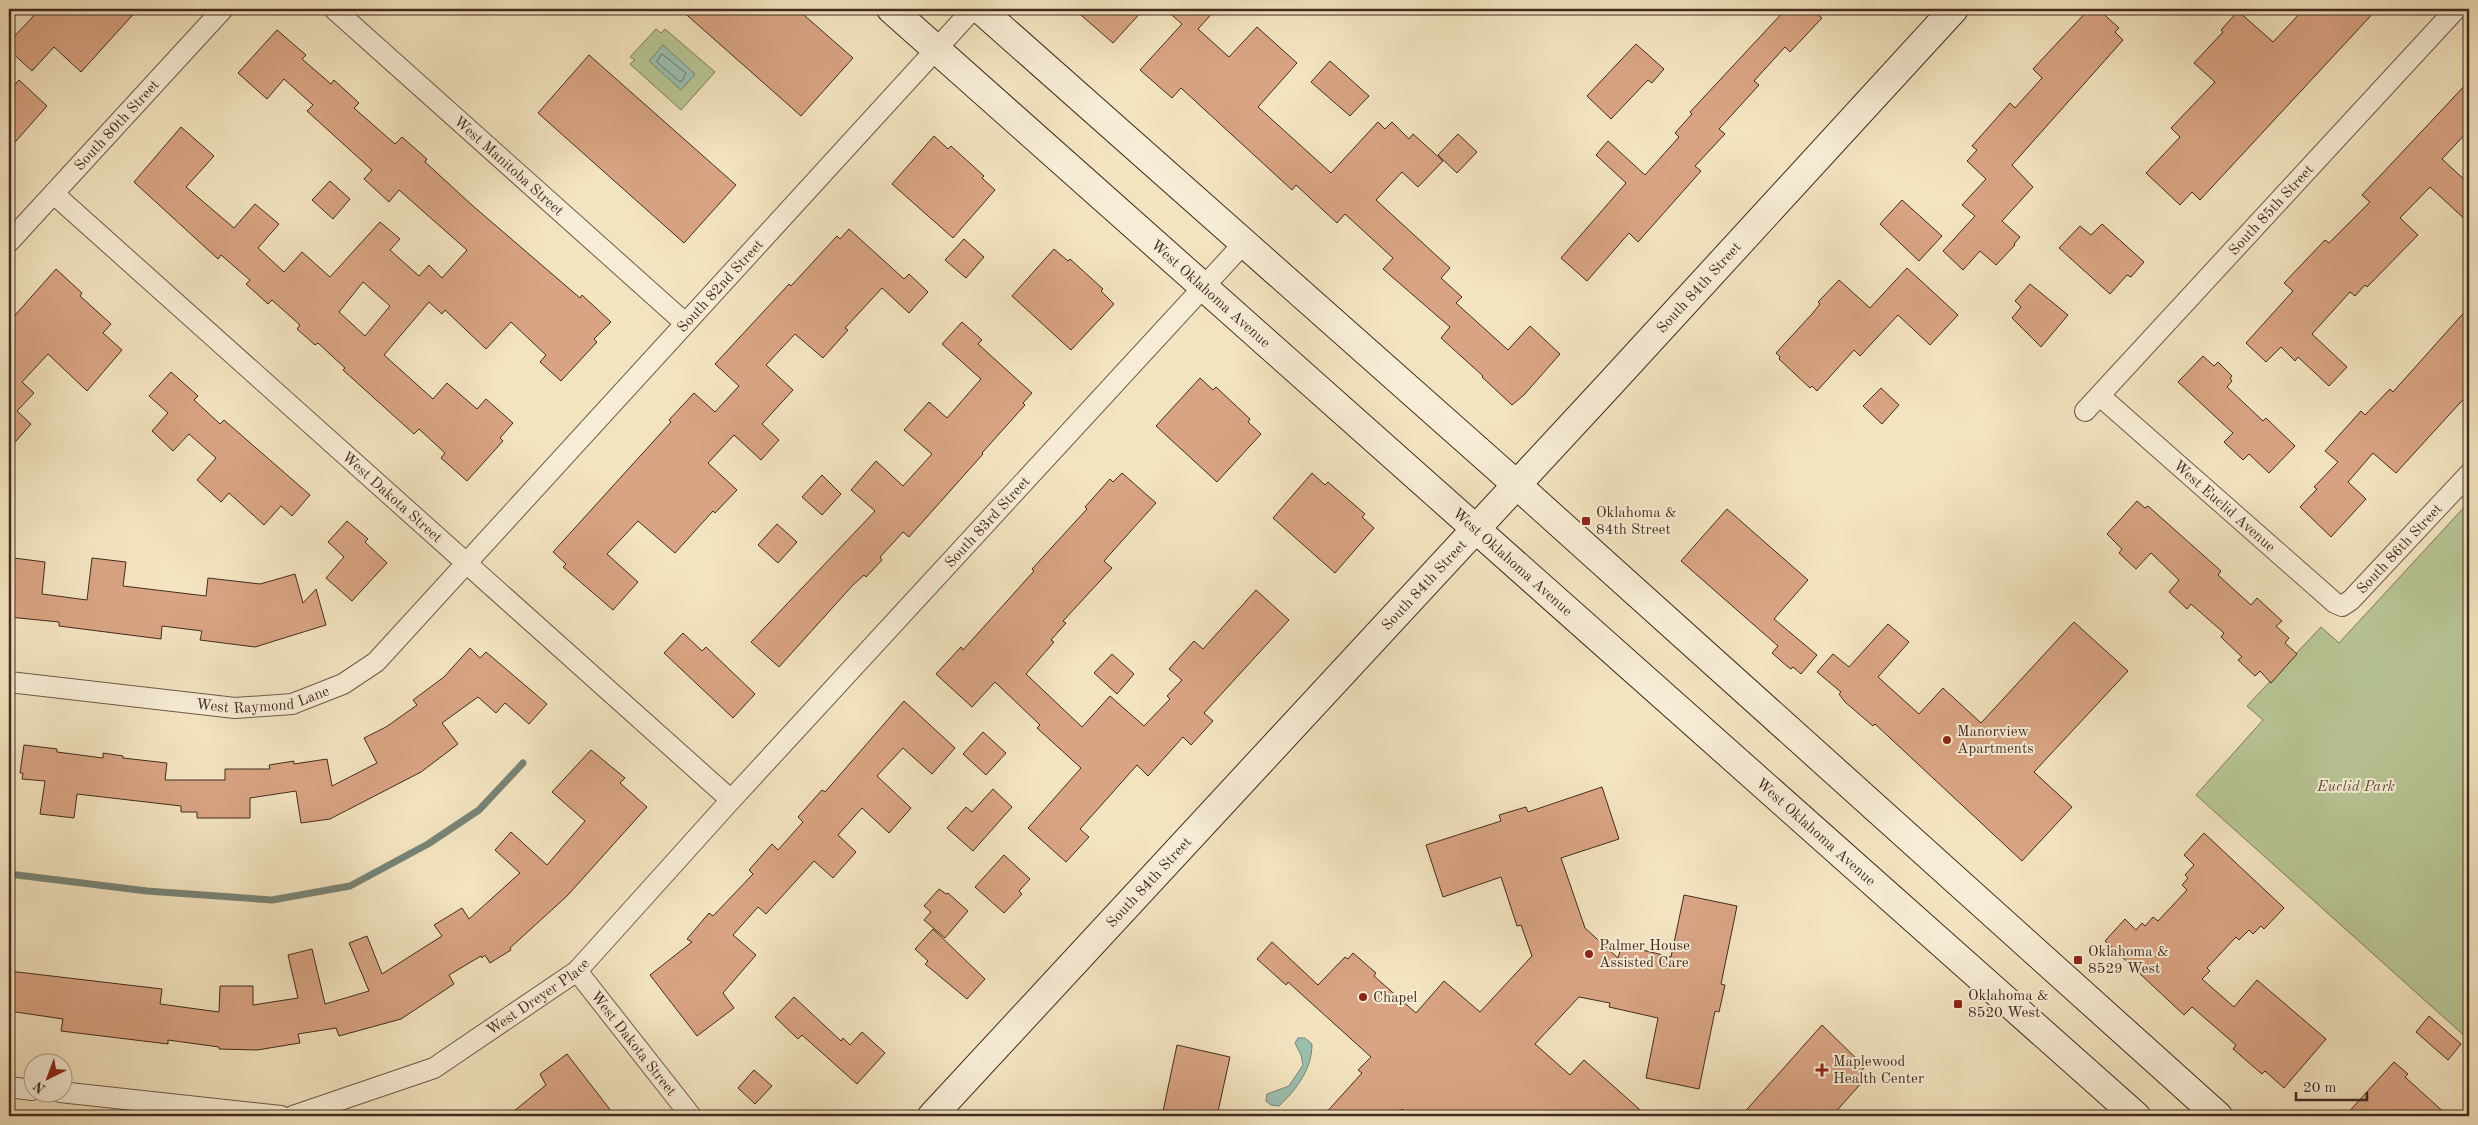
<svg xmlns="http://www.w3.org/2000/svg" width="2478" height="1125" viewBox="0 0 2478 1125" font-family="'Old Standard TT',serif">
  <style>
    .green { fill: #b8c595; stroke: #7e785a }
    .water { fill: #9bbfaf; stroke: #788476 }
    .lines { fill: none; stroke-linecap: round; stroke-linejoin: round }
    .shore { stroke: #6f7568; stroke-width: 1 }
    .stream { stroke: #788476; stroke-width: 7 }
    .building { fill: #d9a483; stroke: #432b20; fill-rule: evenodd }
    .street-casing { stroke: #6f5948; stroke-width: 22 }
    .secondary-casing { stroke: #432b20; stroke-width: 30 }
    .street { stroke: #f7edd6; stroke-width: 20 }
    .secondary { stroke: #f7edd6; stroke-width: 28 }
    .poi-dot { fill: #8f2418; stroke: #f7edd6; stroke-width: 2 }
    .labels { text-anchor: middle; stroke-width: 4; stroke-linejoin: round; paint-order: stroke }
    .street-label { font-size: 15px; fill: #432b20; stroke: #f7edd6 }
    .poi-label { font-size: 15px; fill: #432b20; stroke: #f7edd6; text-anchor: start }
    .park-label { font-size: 15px; font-style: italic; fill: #60523d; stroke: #f7edd6 }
  </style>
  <rect width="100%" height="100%" fill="#f3e4c0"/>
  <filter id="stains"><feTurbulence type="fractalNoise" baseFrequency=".004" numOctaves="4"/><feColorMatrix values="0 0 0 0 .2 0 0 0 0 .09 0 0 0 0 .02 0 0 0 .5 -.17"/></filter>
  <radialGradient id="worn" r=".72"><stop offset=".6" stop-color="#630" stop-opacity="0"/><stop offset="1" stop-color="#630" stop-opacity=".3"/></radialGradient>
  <g class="green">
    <path d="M656 29 661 33 665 29 715 72 681 110 630 64 635 60 630 57Z"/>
    <path d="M2469 502V1040L2196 795 2263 720 2247 706 2321 627 2339 643Z"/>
  </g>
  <g class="water">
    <path d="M663 45 695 74 681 90 649 61Z"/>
    <path d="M1298 1038H1305L1312 1044C1312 1069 1297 1089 1279 1106L1271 1105 1266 1101 1267 1094 1289 1086 1303 1065 1301 1055 1295 1043Z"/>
  </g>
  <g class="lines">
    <path class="shore" d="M662 54 686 73 682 81H679L657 62Z"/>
    <path class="stream" d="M9 874 147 891 272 900 350 886 428 844 479 810 523 763"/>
  </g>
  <g class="building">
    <path d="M40 9H138L81 72 54 47 32 71 9 50V42Z"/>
    <path d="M680 9H797L853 58 801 116Z"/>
    <path d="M1074 9H1144L1113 43Z"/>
    <path d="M1165 9H1216L1198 29 1229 57 1257 27 1297 63 1258 107 1331 173 1378 122 1385 129 1392 122 1409 139 1413 134 1443 161 1418 187 1402 172 1376 200 1450 268 1441 278 1462 297 1456 303 1508 350 1530 326 1560 354 1524 395 1512 405 1482 377 1483 376 1441 338 1450 327 1383 269 1393 258 1345 214 1337 223 1296 185 1292 190 1181 88 1172 98 1140 70 1182 24Z"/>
    <path d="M1786 9H1811L1822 18 1790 52 1785 47 1754 81 1759 85 1719 129 1725 134 1695 166 1701 171 1638 242 1629 233 1587 281 1561 258 1626 183 1596 155 1608 141 1645 175 1679 137 1675 133 1692 114 1690 112Z"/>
    <path d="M2089 9H2098L2119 28 2115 32 2123 40 2012 165 2033 187 2002 221 2020 237 2014 244 2015 245 1996 265 1980 251 1963 270 1943 251 1975 216 1962 205 1986 179 1967 161 1977 150 1972 146 2010 103 2015 108 2042 78 2033 69Z"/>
    <path d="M2304 9H2377L2200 200 2192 192 2180 205 2146 173 2180 137 2171 128 2215 82 2194 63 2223 32 2221 30 2238 11 2273 42Z"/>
    <path d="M277 30 306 55 302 59 331 84 334 80 359 103 354 108 395 144 402 137 427 159 425 162 473 206 580 298 582 295 611 322 594 339 597 342 561 381 540 362 546 355 511 322 486 349 445 310 442 314 429 302 384 355 433 399 447 383 477 409 486 399 513 423 500 438 503 441 467 481 441 458 445 453 419 429 414 434 343 370 345 368 318 343 315 345 297 329 300 325 272 300 268 304 246 284 250 280 221 255 218 259 134 182 181 127 214 156 186 187 234 228 255 204 279 224 258 248 284 272 302 252 330 277 380 222 400 239 390 250 419 276 429 265 442 278 467 250 399 190 389 202 364 179 372 170 307 111 313 105 284 79 267 99 238 73ZM363 282 390 306 365 336 339 312Z"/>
    <path d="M1636 44 1664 69 1652 83 1648 80 1611 119 1587 96Z"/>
    <path d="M589 55 736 185 684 243 538 113Z"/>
    <path d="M1330 61 1369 96 1350 116 1311 82Z"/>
    <path d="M19 80 47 106 9 149V92Z"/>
    <path d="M2469 81V130L2442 159 2469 184V223L2430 187 2400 218 2418 235 2367 287 2365 285 2355 296 2350 292 2312 334 2347 367 2329 386 2298 357 2295 361 2281 347 2266 362 2246 343 2293 291 2284 283 2325 240 2329 243 2370 202 2362 195Z"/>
    <path d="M1458 134 1477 152 1457 173 1438 155Z"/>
    <path d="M934 136 948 149 951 146 984 176 982 178 995 190 953 238 892 184Z"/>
    <path d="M330 181 350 199 333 219 312 200Z"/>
    <path d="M1902 200 1942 236 1919 261 1880 224Z"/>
    <path d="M2102 224 2144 262 2131 277 2127 275 2110 294 2059 248 2080 226 2091 235Z"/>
    <path d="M849 229 904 279 909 274 928 292 909 313 882 288 845 328 848 330 823 358 795 334 766 365 793 390 762 424 779 440 761 460 734 435 708 463 737 490 715 513 713 511 675 553 638 521 607 554 638 582 613 610 563 567 566 564 553 552 671 422 669 420 694 393 715 412 739 386 715 364 789 284 791 286 837 236 840 239Z"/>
    <path d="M964 239 984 257 966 278 945 260Z"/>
    <path d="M1054 249 1068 261 1070 259 1103 289 1101 291 1114 304 1071 350 1012 296Z"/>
    <path d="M1907 268 1958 315 1930 345 1898 315 1860 356 1854 350 1817 391 1812 386 1810 388 1779 359 1780 357 1776 353 1812 314 1820 304 1818 302 1839 280 1870 308Z"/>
    <path d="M56 269 82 293 80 296 111 324 103 333 122 350 87 391 48 354 22 382 34 393 17 411 31 424 9 449V322Z"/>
    <path d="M2030 284 2068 315 2041 347 2012 318 2021 307 2015 301Z"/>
    <path d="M2469 307V393L2396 473 2373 453 2348 482 2366 499 2331 537 2300 507 2317 489 2314 487 2338 462 2325 451 2361 411 2365 415 2390 389 2393 392Z"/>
    <path d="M962 322 982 340 978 344 1032 393 1023 403 1025 405 982 453 983 454 909 537 903 532 880 557 882 560 866 577 864 575 853 585 779 667 751 642 875 511 851 490 876 461 903 486 932 454 904 430 929 402 947 418 981 379 942 344Z"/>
    <path d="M2203 356 2214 366 2218 362 2232 376 2230 378 2232 381 2227 387 2263 421 2266 418 2295 446 2269 473 2249 454 2243 460 2224 442 2233 433 2178 382Z"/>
    <path d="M171 372 198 396 194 400 220 424 224 420 310 495 292 516 281 506 264 525 229 493 221 502 197 480 216 458 189 434 173 451 152 431 168 413 149 396Z"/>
    <path d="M1200 378 1213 390 1216 387 1250 419 1248 422 1261 434 1217 482 1156 426Z"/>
    <path d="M1881 388 1899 405 1882 424 1863 406Z"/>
    <path d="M1122 473 1156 503 1104 561 1112 568 1063 621 1066 623 1051 640 1054 642 1026 674 1082 727 1110 696 1144 726 1170 699 1167 696 1182 680 1169 669 1194 641 1203 649 1256 590 1289 620 1204 713 1213 721 1191 745 1183 737 1148 776 1137 765 1080 829 1089 837 1066 862 1028 828 1081 768 1037 728 1040 725 995 682 972 707 936 674 961 647 963 650 1034 571 1032 569 1087 509 1085 507 1110 479 1113 482Z"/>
    <path d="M1312 473 1325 485 1328 482 1365 514 1362 517 1374 528 1335 573 1273 518Z"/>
    <path d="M822 475 841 494 822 515 802 497Z"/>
    <path d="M2137 501 2145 508 2148 506 2221 571 2218 575 2251 605 2257 598 2282 621 2276 626 2289 638 2285 643 2297 654 2271 683 2260 671 2255 676 2238 660 2242 657 2221 637 2224 633 2191 604 2187 609 2169 592 2179 580 2151 553 2136 569 2119 553 2122 549 2107 534Z"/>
    <path d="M1727 509 1808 580 1774 619 1817 655 1801 674 1793 667 1791 669 1788 667 1772 653 1778 646 1681 561Z"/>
    <path d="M347 521 368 539 365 542 387 563 352 601 326 578 344 557 328 542Z"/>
    <path d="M777 524 797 542 778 563 758 545Z"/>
    <path d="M14 558 45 562 42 594 87 600 92 558 126 562 123 586 206 596 208 578 260 584 295 574 303 603 316 589 326 625 255 647 200 640 202 631 162 626 161 639 59 626V622L9 617V587H11Z"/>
    <path d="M2074 622 2128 671 2034 772 2072 807 2022 861 1875 724 1873 726 1845 702 1839 694 1841 692 1817 672 1833 654 1849 667 1888 624 1909 642 1878 677 1919 714 1943 688 1981 723Z"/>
    <path d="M683 633 702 651 706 647 755 694 733 718 664 653Z"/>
    <path d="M470 648 480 658 486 652 547 704 529 724 505 703 496 713 478 697 442 723 458 744 421 772 330 819 301 823 296 791 250 798V818H197V812H181V806L77 794 74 818 40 814 45 781 22 779 23 773H20L24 745 57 749V752L103 758V753L123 756V758L167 763 165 780H225V769H270L269 765 294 761V764L327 759 332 786 377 763 364 738 386 727 417 705 413 700 444 677Z"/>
    <path d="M1112 654 1134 674 1117 694 1094 673Z"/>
    <path d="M904 701 955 748 932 774 903 748 877 776 911 808 889 833 862 808 838 835 856 852 833 878 814 861 766 914 758 907 733 935 756 955 723 993 734 1008 697 1036 650 975 692 942 687 939 709 913 713 916 753 874 749 870 772 844 778 850 803 822 798 817 822 790 825 792Z"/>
    <path d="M983 732 1006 753 986 775 963 754Z"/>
    <path d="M591 750 625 778 620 783 647 807 567 896 510 948 511 950 490 963 485 955 482 958 481 956 449 975 454 984 401 1019 339 1036 336 1028 298 1034 300 1043 257 1050 219 1049V1047L168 1040V1044L61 1031 63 1019 9 1011V971L162 989 160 1004 219 1012 220 986H253V1005L298 998 288 955 312 949 325 1004 369 991 349 943 367 936 382 974 442 936 434 925 462 908 469 919 520 873 495 850 511 832 547 865 585 821 552 792Z"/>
    <path d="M1602 787 1619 839 1561 858 1585 928 1618 958 1622 945 1671 957 1684 895 1737 906 1721 984 1725 985 1719 1012 1715 1011 1699 1089 1646 1078 1658 1018 1609 1007 1610 1003 1579 997 1535 1044 1570 1075 1584 1060 1647 1116H1410L1402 1109 1395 1116H1323L1362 1073 1358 1070 1371 1057 1288 982 1286 985 1257 959 1272 942 1318 985 1345 957 1348 959 1353 953 1376 973 1374 976 1416 1013 1444 981 1480 1012 1532 956 1521 925 1517 926 1501 877 1443 897 1426 845 1501 821 1499 815 1526 807 1528 812Z"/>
    <path d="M993 789 1012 807 973 851 947 828 966 807 972 812Z"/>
    <path d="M2204 833 2284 908 2264 929 2261 926 2253 934 2249 930 2239 940 2236 937 2207 968 2210 971 2202 979 2234 1007 2257 980 2326 1039 2284 1088 2265 1071 2262 1074 2233 1049 2236 1045 2192 1007 2184 1015 2105 941 2125 919 2136 930 2142 923 2145 926 2153 917 2158 921 2187 890 2182 885 2188 878 2185 875 2194 865 2184 855Z"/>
    <path d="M1004 855 1030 879 1019 891 1022 894 1004 913 975 887Z"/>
    <path d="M939 889 946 894 948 893 968 911 945 938 924 920 931 912 924 906Z"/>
    <path d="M933 929 985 979 967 999 925 964 928 961 915 949Z"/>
    <path d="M794 997 841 1041 843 1038 850 1045 862 1032 885 1053 857 1084 802 1035 798 1039 775 1017Z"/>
    <path d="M2429 1016 2461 1044 2448 1060 2416 1032Z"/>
    <path d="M1822 1025 1865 1067 1858 1074 1864 1080 1832 1116H1741Z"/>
    <path d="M1177 1045 1230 1057 1217 1116H1162Z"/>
    <path d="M567 1054 615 1116H508L546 1085 540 1074Z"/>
    <path d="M2394 1062 2408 1074 2405 1077 2448 1116H2345Z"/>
    <path d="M754 1070 772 1086 755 1104 738 1088Z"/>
  </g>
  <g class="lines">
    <g class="street-casing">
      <g id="street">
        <path id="s1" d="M334 9 685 323"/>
        <path id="s2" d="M54 194 731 800"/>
        <path id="s3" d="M9 242 223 9"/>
        <path id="s4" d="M2100 396 2335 603 2342 606 2351 600 2469 474"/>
        <path id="s5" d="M2085 411 2456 9"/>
        <path id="s6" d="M9 682 235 708 292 704 343 684 376 662 973 9"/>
        <path id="s7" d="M577 971 691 1116"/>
        <path d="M9 1087 32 1090"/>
        <path d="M60 1092 281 1116"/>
        <path id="s8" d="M293 1116 434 1068 577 971 731 800 1244 243"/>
      </g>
    </g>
    <g class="secondary-casing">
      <g id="secondary">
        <path id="s9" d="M891 9 2136 1116"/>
        <path d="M980 9 1517 485 2218 1116"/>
        <path id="s10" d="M932 1116 1610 384 1954 9"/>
      </g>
    </g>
    <use href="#street" class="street"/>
    <use href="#secondary" class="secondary"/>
  </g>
  <g class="poi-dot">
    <rect x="1581" y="516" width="10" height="10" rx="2.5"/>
    <circle cx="1947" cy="740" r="5"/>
    <circle cx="1589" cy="954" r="5"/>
    <rect x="2073" y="955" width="10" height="10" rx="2.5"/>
    <circle cx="1363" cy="997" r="5"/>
    <rect x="1953" y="999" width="10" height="10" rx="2.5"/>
    <path d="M1819.5 1062.5h5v5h5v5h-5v5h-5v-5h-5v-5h5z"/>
  </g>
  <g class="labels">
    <g class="street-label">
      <text dy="5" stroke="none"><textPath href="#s3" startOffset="159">South 80th Street</textPath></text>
      <text dy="5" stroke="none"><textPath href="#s1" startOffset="235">West Manitoba Street</textPath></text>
      <text dy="5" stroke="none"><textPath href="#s5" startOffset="274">South 85th Street</textPath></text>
      <text dy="5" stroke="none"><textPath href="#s6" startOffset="889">South 82nd Street</textPath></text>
      <text dy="5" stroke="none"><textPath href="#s10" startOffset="1129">South 84th Street</textPath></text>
      <text dy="5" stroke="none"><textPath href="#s9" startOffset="428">West Oklahoma Avenue</textPath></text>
      <text dy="5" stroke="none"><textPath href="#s2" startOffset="454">West Dakota Street</textPath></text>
      <text dy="5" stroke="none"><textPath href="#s4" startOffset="166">West Euclid Avenue</textPath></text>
      <text dy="5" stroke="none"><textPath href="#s8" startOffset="930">South 83rd Street</textPath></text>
      <text dy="5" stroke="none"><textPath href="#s4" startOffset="402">South 86th Street</textPath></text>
      <text dy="5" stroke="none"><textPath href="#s9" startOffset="832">West Oklahoma Avenue</textPath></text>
      <text dy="5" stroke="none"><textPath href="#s10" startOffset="724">South 84th Street</textPath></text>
      <text dy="5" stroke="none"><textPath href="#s6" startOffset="256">West Raymond Lane</textPath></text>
      <text dy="5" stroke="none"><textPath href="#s9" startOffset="1238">West Oklahoma Avenue</textPath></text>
      <text dy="5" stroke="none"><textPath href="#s10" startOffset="319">South 84th Street</textPath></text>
      <text dy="5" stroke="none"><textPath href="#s8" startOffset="275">West Dreyer Place</textPath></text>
      <text dy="5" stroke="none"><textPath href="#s7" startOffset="92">West Dakota Street</textPath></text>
    </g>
    <g class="poi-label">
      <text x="1596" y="517">Oklahoma &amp;<tspan x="1596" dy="17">84th Street</tspan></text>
      <text x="1957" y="736">Manorview<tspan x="1957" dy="17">Apartments</tspan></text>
      <text x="1599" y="950">Palmer House<tspan x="1599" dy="17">Assisted Care</tspan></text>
      <text x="2088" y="956">Oklahoma &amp;<tspan x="2088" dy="17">8529 West</tspan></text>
      <text x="1968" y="1000">Oklahoma &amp;<tspan x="1968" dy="17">8520 West</tspan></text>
      <text x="1373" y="1002">Chapel</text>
      <text x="1833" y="1066">Maplewood<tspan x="1833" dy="17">Health Center</tspan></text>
    </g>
    <g class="park-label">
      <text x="2356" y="791">Euclid Park</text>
    </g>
  </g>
  <rect width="2478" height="1125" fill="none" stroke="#f3e4c0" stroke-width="30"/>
  <rect x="10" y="10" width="2458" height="1105" fill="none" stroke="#432b20" stroke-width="2.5"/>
  <rect x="15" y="15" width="2448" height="1095" fill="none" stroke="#432b20"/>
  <g transform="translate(48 1078) rotate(222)"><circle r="24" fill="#f7edd6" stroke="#af9f8d"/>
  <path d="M0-4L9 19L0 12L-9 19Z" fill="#8f2418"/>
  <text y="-8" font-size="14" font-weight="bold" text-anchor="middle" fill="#432b20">N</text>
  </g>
  <path d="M2296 1092v8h71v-8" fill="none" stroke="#432b20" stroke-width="2.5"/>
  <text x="2303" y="1092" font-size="15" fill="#432b20" stroke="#f7edd6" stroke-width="4" paint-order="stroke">20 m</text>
  <rect width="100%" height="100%" filter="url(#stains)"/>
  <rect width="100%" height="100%" fill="url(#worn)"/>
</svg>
